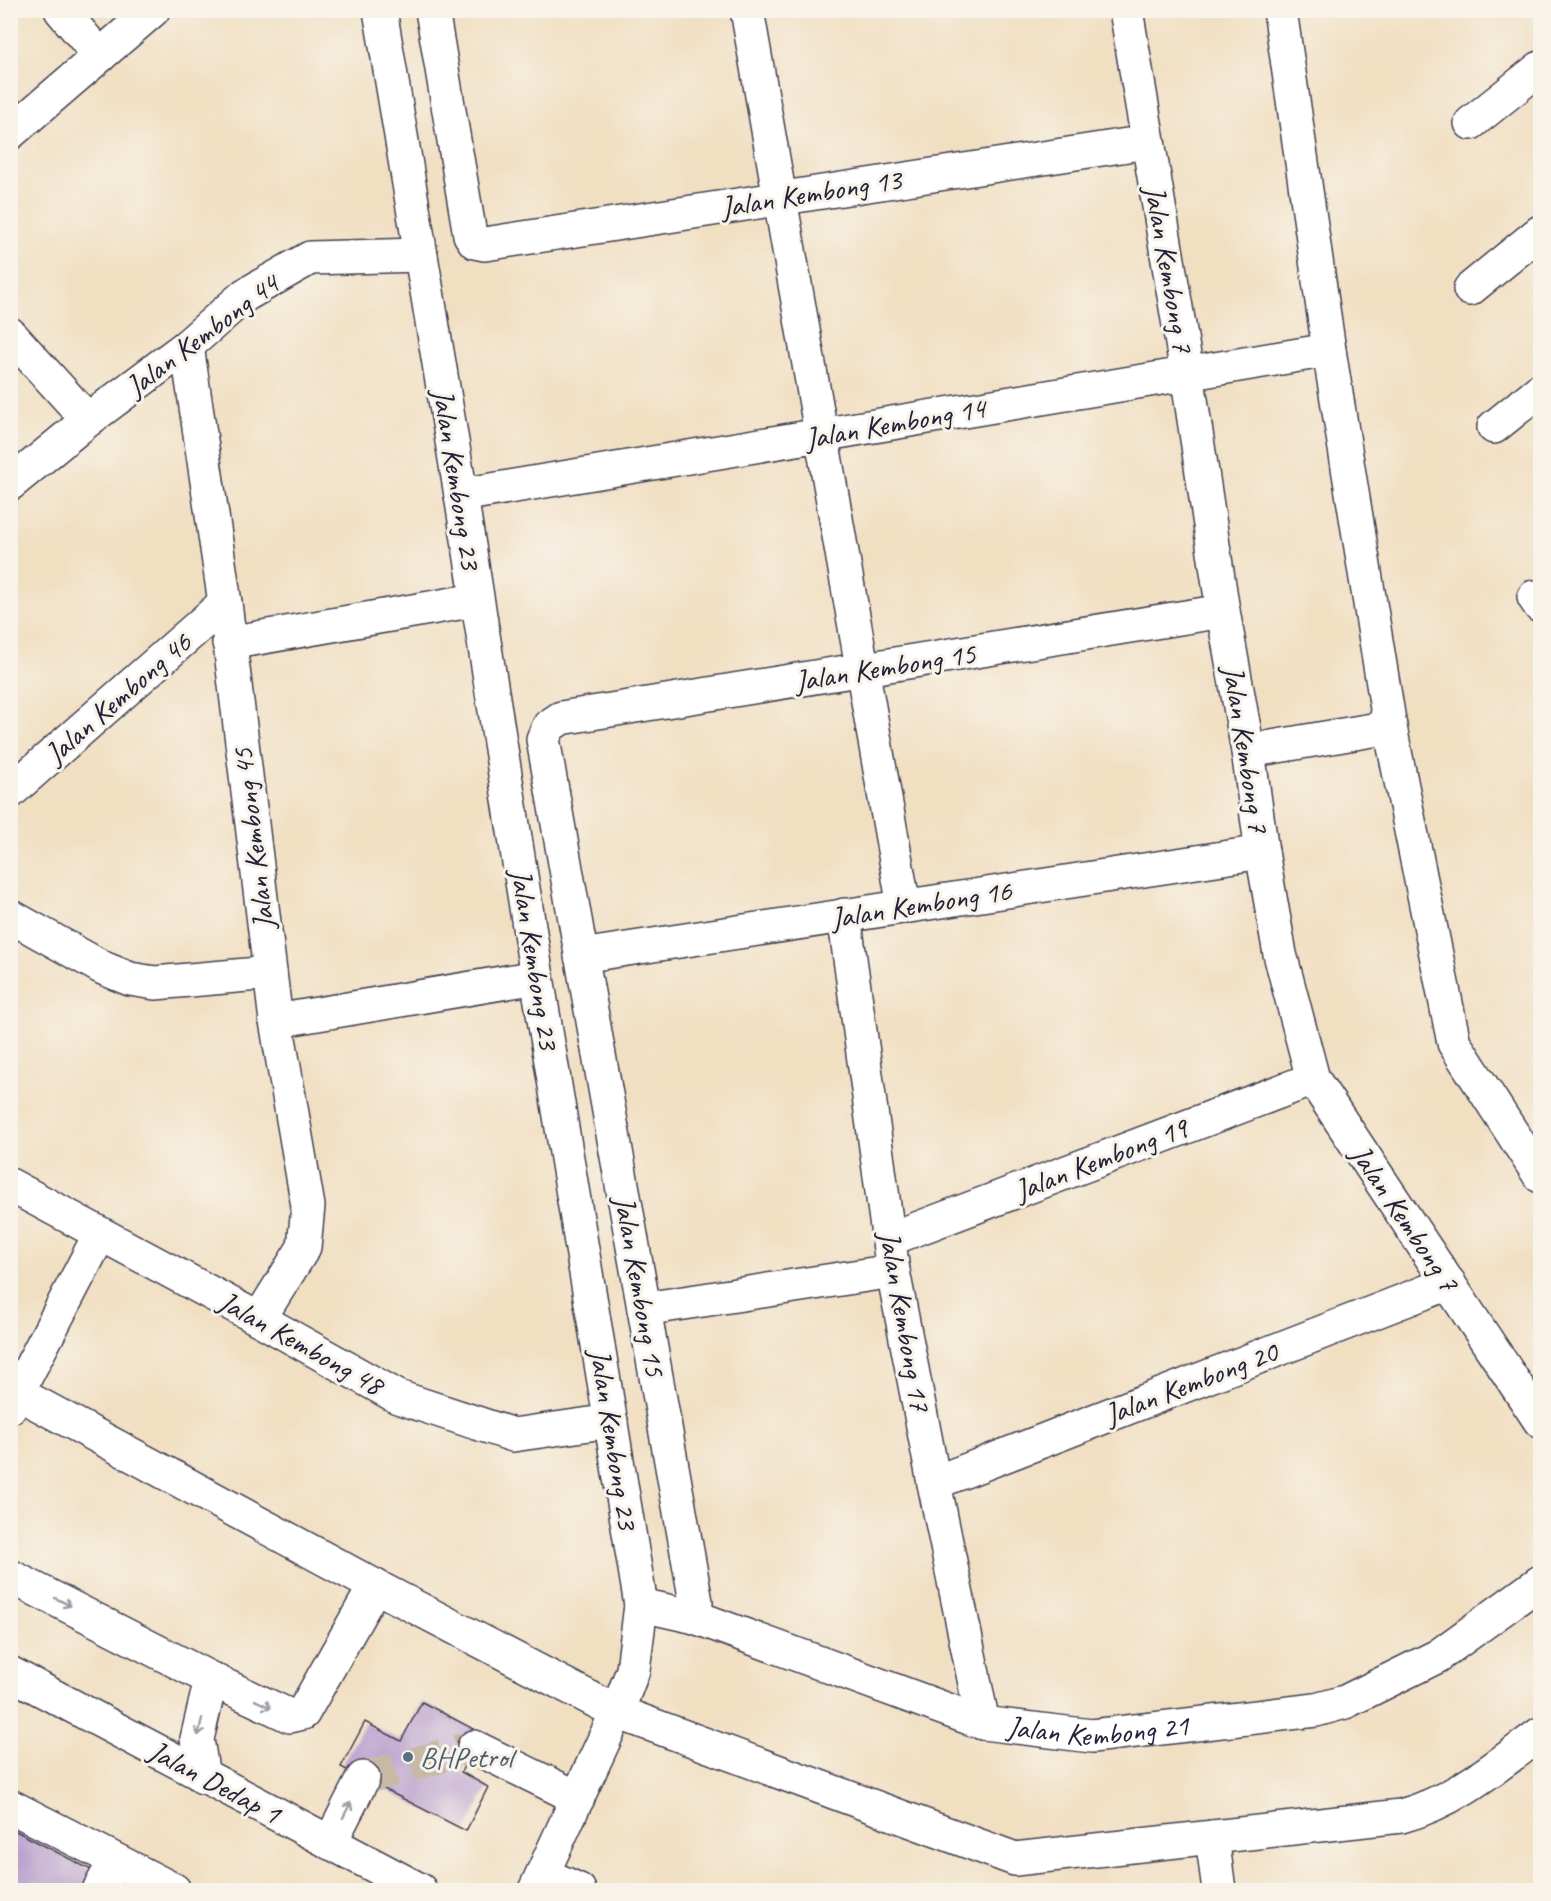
<svg xmlns="http://www.w3.org/2000/svg" width="1551" height="1901" viewBox="0 0 1551 1901" font-family="Caveat,sans-serif">
  <style>
    .building { fill: #b499cc }
    .lines { fill: none; stroke-linecap: round; stroke-linejoin: round }
    .minor-tunnel { stroke: #c8b9a7; stroke-width: 33; stroke-dasharray: 33 16; stroke-linecap: butt }
    .minor-casing { stroke: #413e4f; stroke-width: 36 }
    .major-casing { stroke: #413e4f; stroke-width: 36 }
    .minor { stroke: #fff; stroke-width: 33 }
    .major { stroke: #fff; stroke-width: 33 }
    .oneway { stroke: #9c9ca7 }
    .service-dot { fill: #5c6f8a; stroke: #f7f3e8; stroke-width: 2 }
    .labels { text-anchor: middle; stroke-width: 6; stroke-linejoin: round; paint-order: stroke }
    .street-label { font-size: 30px; fill: #22223b; stroke: #f7f3e8 }
    .service-label { font-size: 30px; fill: #4e5e75; stroke: #f7f3e8; text-anchor: start }
  </style>
  <rect width="100%" height="100%" fill="#f7f3e8"/>
  <filter id="ink" filterUnits="userSpaceOnUse"><feTurbulence type="fractalNoise" baseFrequency=".0167" numOctaves="2"/><feDisplacementMap in="SourceGraphic" scale="12" xChannelSelector="R" yChannelSelector="G"/><feConvolveMatrix kernelMatrix="1 2 1 2 8 2 1 2 1" color-interpolation-filters="sRGB"/></filter>
  <filter id="wash" filterUnits="userSpaceOnUse"><feTurbulence type="fractalNoise" baseFrequency=".008" numOctaves="4" result="noise"/><feDisplacementMap in="SourceGraphic" scale="24" xChannelSelector="R" yChannelSelector="G"/><feGaussianBlur stdDeviation="1.35" result="paint"/><feColorMatrix in="noise" values="0 0 0 0 0 0 0 0 0 0 0 0 0 0 0 0 0 1.4 0 .05"/><feComposite in="paint" operator="in"/></filter>
  <g filter="url(#wash)">
    <rect width="100%" height="100%" fill="#f1dfc2"/>
    <g id="blocks">
      <g class="building">
        <path d="M422 1702 481 1733 461 1772 488 1787 466 1831 341 1767 365 1722 401 1741Z"/>
        <path d="M10 1828 99 1874 90 1890H10Z"/>
      </g>
    </g>
  </g>
  <g filter="url(#ink)">
    <use href="#blocks" fill-opacity="0" stroke="#413e4f" stroke-width="1.5"/>
    <g class="lines">
      <path class="minor-tunnel" d="M363 1778 474 1747"/>
      <g class="minor-casing">
        <g id="minor">
          <path d="M61 10 100 56"/>
          <path d="M380 10 461 495 537 977 641 1605 633 1670 617 1712 535 1890"/>
          <path d="M432 10 470 235 475 242 485 244 1147 142"/>
          <path d="M747 10 904 907"/>
          <path d="M1126 10 1187 373 1223 611 1248 751 1262 852 1280 954 1313 1079 1540 1421"/>
          <path d="M1280 10 1329 350 1390 727 1454 1043 1540 1176"/>
          <path d="M1471 123 1540 68"/>
          <path d="M10 133 153 10"/>
          <path d="M1470 289 1540 232"/>
          <path d="M10 334 88 420"/>
          <path d="M187 346 225 603 276 1021 308 1206 304 1247 259 1319"/>
          <path d="M1494 427 1540 390"/>
          <path d="M10 484 88 420 187 346 245 295 310 258 421 255"/>
          <path d="M461 495 1329 350"/>
          <path d="M1534 597 1540 606"/>
          <path d="M229 643 476 600"/>
          <path d="M1248 751 1390 727"/>
          <path d="M10 792 225 603"/>
          <path d="M844 915 893 1271 934 1483 983 1723"/>
          <path d="M10 916 103 968 130 979 155 983 270 973"/>
          <path d="M581 956 1262 852"/>
          <path d="M276 1021 537 977"/>
          <path d="M10 1185 259 1319 398 1397 513 1435 611 1421"/>
          <path d="M890 1239 1313 1079"/>
          <path d="M644 1309 893 1271"/>
          <path d="M10 1389 375 1586 617 1712 1015 1859 1401 1816C1454 1802 1498 1765 1540 1734"/>
          <path d="M10 1407 100 1234"/>
          <path d="M934 1483 1449 1283"/>
          <path d="M10 1576 211 1679 290 1716 303 1713 375 1586"/>
          <path id="s1" d="M641 1605 695 1617 983 1723 1092 1736 1316 1710 1345 1702 1438 1656 1540 1582"/>
          <path d="M695 1617 696 1602 543 739 549 726 561 718 1223 611"/>
          <path d="M474 1747 578 1798"/>
          <path d="M203 1777 197 1739 211 1679"/>
          <path d="M10 1806 174 1890"/>
          <path d="M1212 1837 1219 1890"/>
          <path d="M330 1843 363 1778"/>
          <path d="M543 1874 579 1890"/>
          <path d="M99 1890 115 1861"/>
        </g>
      </g>
      <g class="major-casing">
        <path id="major" d="M10 1673 420 1890"/>
      </g>
      <use href="#minor" class="minor"/>
      <use href="#major" class="major"/>
    </g>
    <defs><path id="oneway-shaft" d="M-6 0H5M1.5-3L5.5 0L1.5 3" fill="none" stroke-width="1.6" stroke-linecap="round" stroke-linejoin="round" transform="scale(1.5)"/></defs>
    <g class="oneway">
      <use href="#oneway-shaft" transform="translate(63 1602) rotate(27)"/>
      <use href="#oneway-shaft" transform="translate(263 1704) rotate(26)"/>
      <use href="#oneway-shaft" transform="translate(200 1727) rotate(103)"/>
      <use href="#oneway-shaft" transform="translate(347 1810) rotate(-63)"/>
    </g>
  </g>
  <circle class="service-dot" cx="408" cy="1757" r="6"/>
  <g class="labels">
    <g class="street-label">
      <text transform="translate(811 193) rotate(-9)" y="10">Jalan Kembong 13</text>
      <text transform="translate(1169 269) rotate(80)" y="10">Jalan Kembong 7</text>
      <text transform="translate(202 335) rotate(-37)" y="10">Jalan Kembong 44</text>
      <text transform="translate(895 423) rotate(-10)" y="10">Jalan Kembong 14</text>
      <text transform="translate(457 479) rotate(81)" y="10">Jalan Kembong 23</text>
      <text transform="translate(885 667) rotate(-9)" y="10">Jalan Kembong 15</text>
      <text transform="translate(118 698) rotate(-41)" y="10">Jalan Kembong 46</text>
      <text transform="translate(1246 749) rotate(81)" y="10">Jalan Kembong 7</text>
      <text transform="translate(253 839) rotate(-97)" y="10">Jalan Kembong 45</text>
      <text transform="translate(921 904) rotate(-9)" y="10">Jalan Kembong 16</text>
      <text transform="translate(535 959) rotate(81)" y="10">Jalan Kembong 23</text>
      <text transform="translate(1101 1159) rotate(-21)" y="10">Jalan Kembong 19</text>
      <text transform="translate(1405 1218) rotate(56)" y="10">Jalan Kembong 7</text>
      <text transform="translate(640 1286) rotate(80)" y="10">Jalan Kembong 15</text>
      <text transform="translate(905 1321) rotate(80)" y="10">Jalan Kembong 17</text>
      <text transform="translate(301 1343) rotate(29)" y="10">Jalan Kembong 48</text>
      <text transform="translate(1191 1383) rotate(-21)" y="10">Jalan Kembong 20</text>
      <text transform="translate(614 1439) rotate(81)" y="10">Jalan Kembong 23</text>
      <text dy="10" stroke="none"><textPath href="#s1" startOffset="478">Jalan Kembong 21</textPath></text>
      <text transform="translate(215 1782) rotate(28)" y="10">Jalan Dedap 1</text>
    </g>
    <g class="service-label">
      <text x="420" y="1767">BHPetrol</text>
    </g>
  </g>
  <rect width="1551" height="1901" fill="none" stroke="#f7f3e8" stroke-width="36"/>
</svg>
